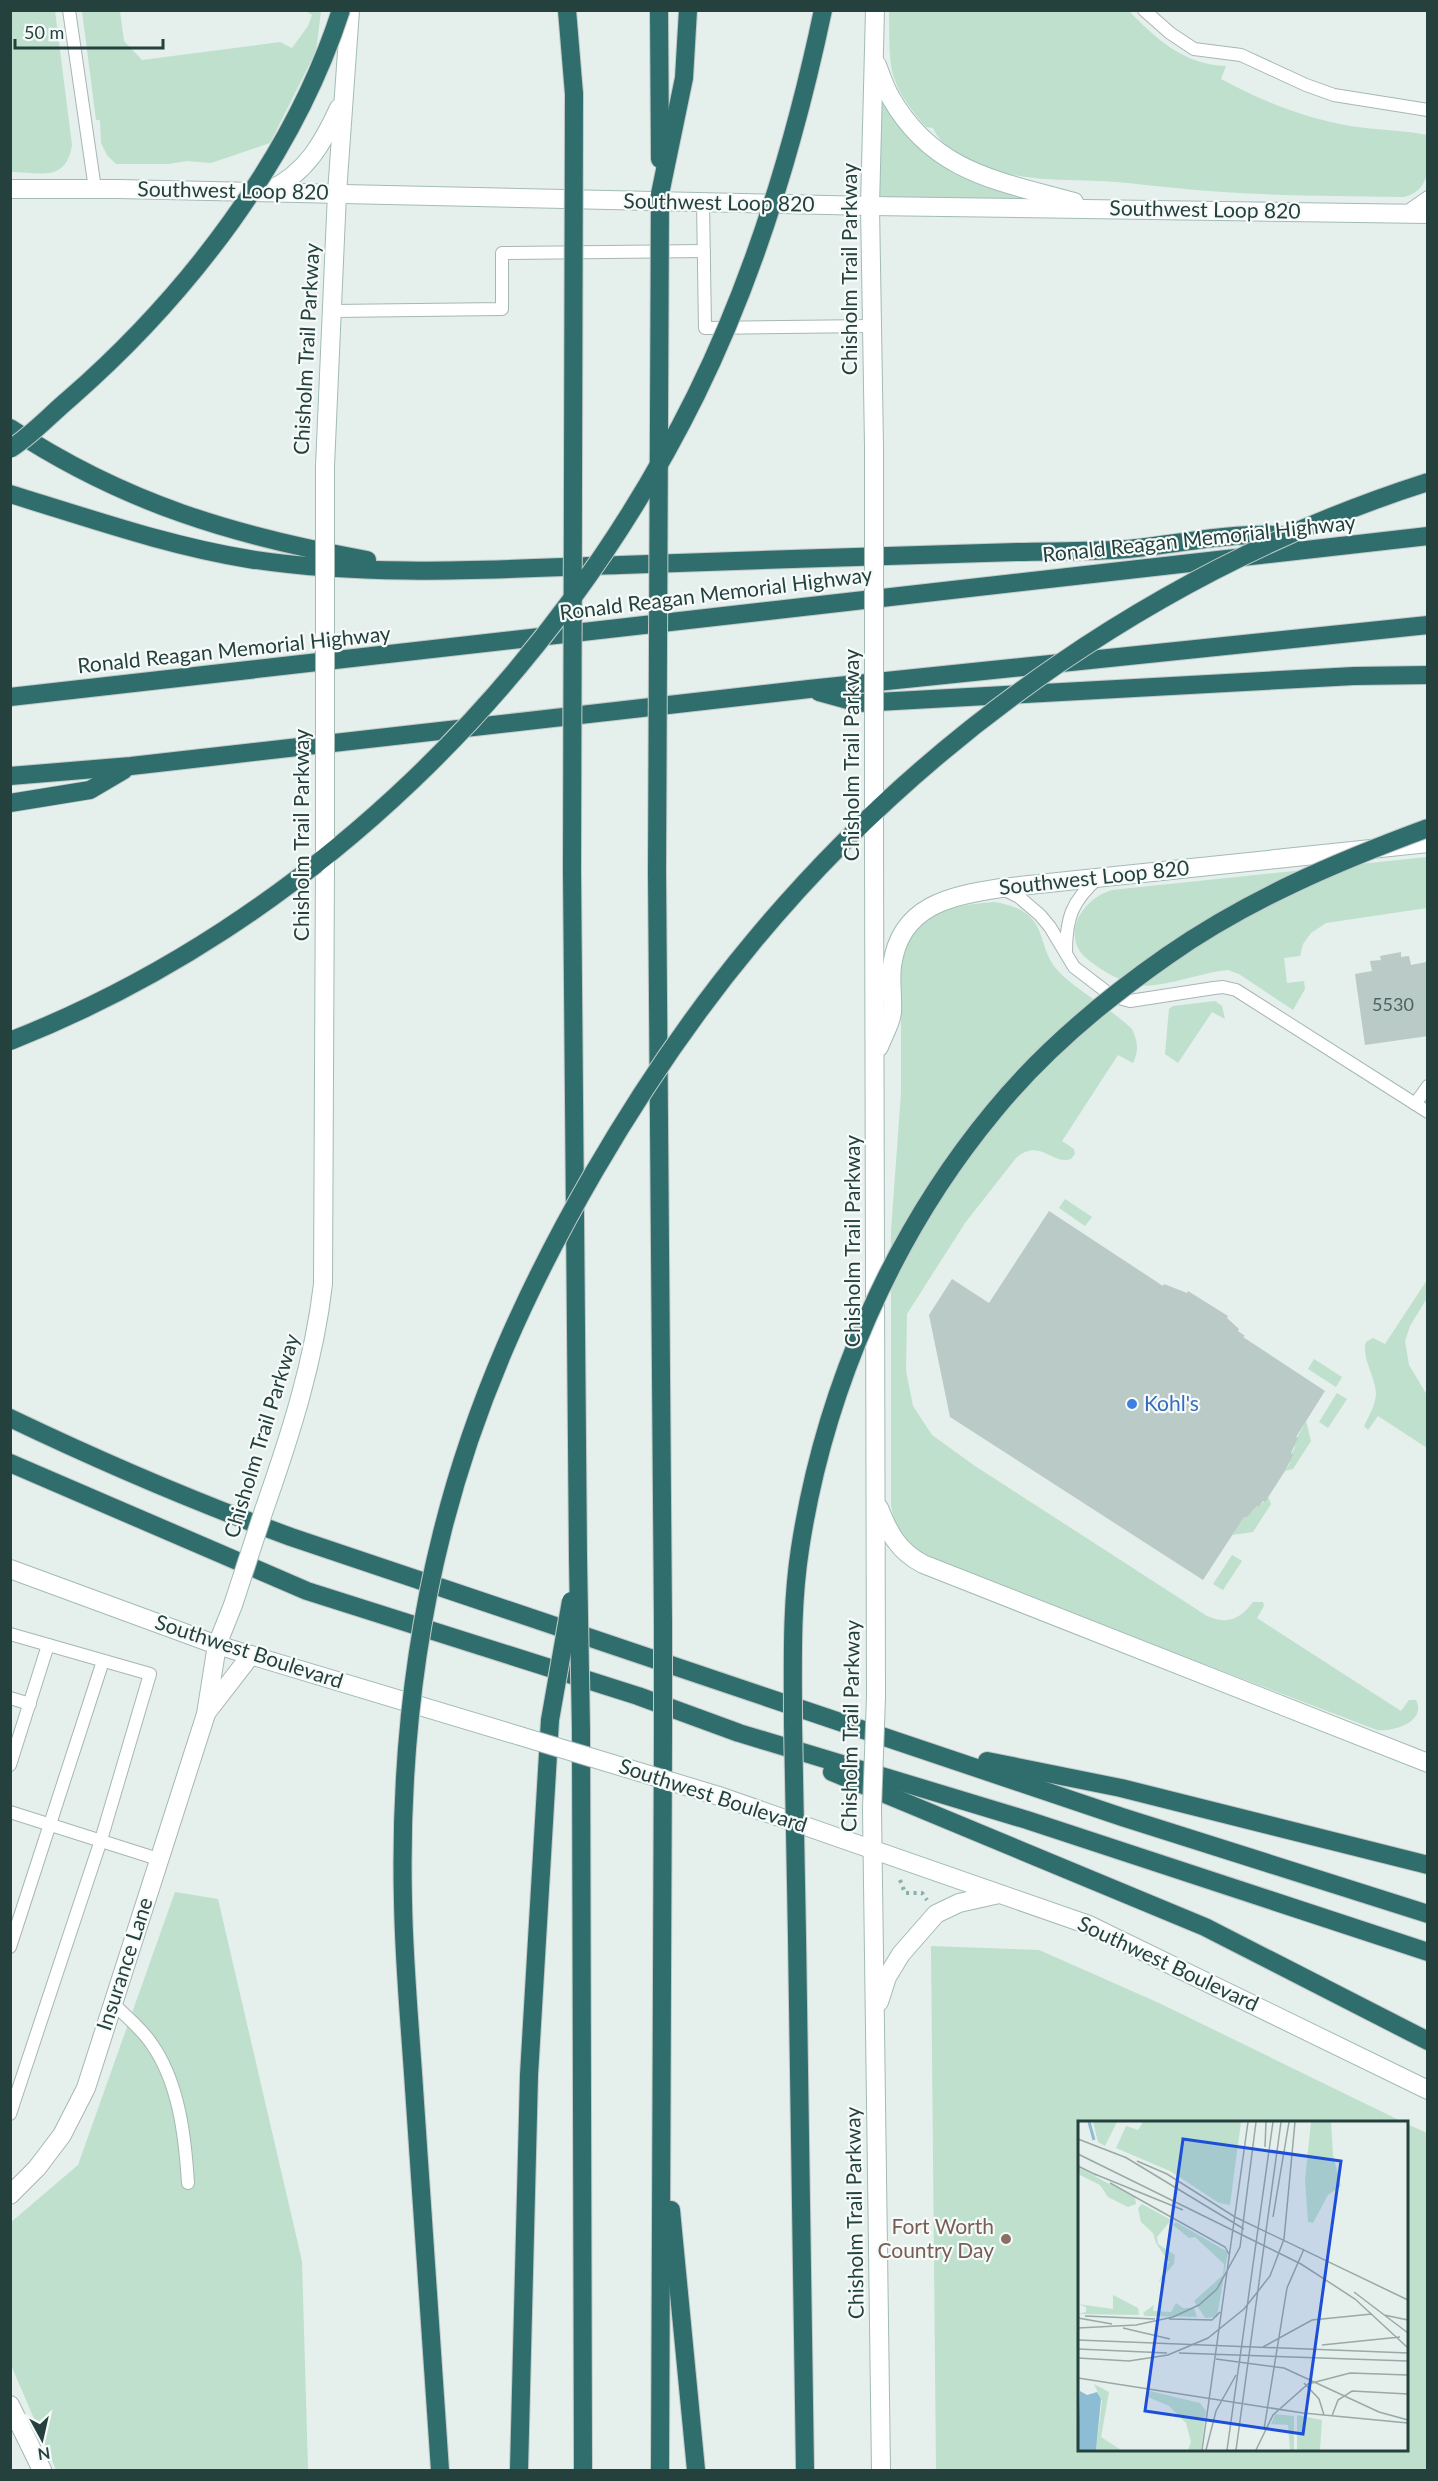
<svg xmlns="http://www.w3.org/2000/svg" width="1438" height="2481" viewBox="0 0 1438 2481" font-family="Lato,sans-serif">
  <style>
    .green { fill: #bee0cd }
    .building { fill: #bacac6 }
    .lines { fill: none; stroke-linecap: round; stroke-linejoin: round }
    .service-casing { stroke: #a7b7b4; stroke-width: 14 }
    .minor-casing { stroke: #a7b7b4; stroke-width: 20 }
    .secondary-casing { stroke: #a3bbb6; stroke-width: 20 }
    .motorway-casing { stroke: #c2cac9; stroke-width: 20 }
    .path { stroke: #85b3ac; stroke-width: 4; stroke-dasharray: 3 4.5; stroke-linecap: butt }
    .service { stroke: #fff; stroke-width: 12 }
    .minor { stroke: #fff; stroke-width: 18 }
    .secondary { stroke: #fff; stroke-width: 18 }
    .motorway { stroke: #2f6e6c; stroke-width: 18 }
    .secondary-bridge-casing { stroke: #a3bbb6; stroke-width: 20; stroke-linecap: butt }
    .motorway-bridge-casing { stroke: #c2cac9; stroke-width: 20; stroke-linecap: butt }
    .secondary-bridge { stroke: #fff; stroke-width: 18 }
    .motorway-bridge { stroke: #2f6e6c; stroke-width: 18 }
    .shop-dot { fill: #3f7fe0; stroke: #f6fbf9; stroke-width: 2 }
    .education-dot { fill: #8d6e63; stroke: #f6fbf9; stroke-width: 2 }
    .labels { text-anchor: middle; stroke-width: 4.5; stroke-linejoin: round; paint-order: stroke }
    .number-label { font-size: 18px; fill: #4a6360 }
    .street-label { font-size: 21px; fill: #24413e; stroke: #f6fbf9 }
    .shop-label { font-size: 21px; fill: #366cbe; stroke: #f6fbf9; text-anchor: start }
    .education-label { font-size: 21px; fill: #785e54; stroke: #f6fbf9; text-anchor: end }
    .inset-river { fill: none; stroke: #8dbdd4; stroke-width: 3 }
    .inset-road { fill: none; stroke: #98a9a6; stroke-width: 1.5 }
    .view { fill: #1d4ed8; fill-opacity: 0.15; stroke: #1d4ed8; stroke-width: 3 }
    .inset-edge { fill: none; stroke: #24413e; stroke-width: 3 }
  </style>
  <rect width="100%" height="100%" fill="#e5efec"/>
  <g class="green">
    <path d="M11 10 55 11 72 145C66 183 40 172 11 172Z"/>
    <path d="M82 11H120L124 41 142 60 280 42 292 48 308 26 312 15 306 11H321L316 51 270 143 211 163 187 161 168 164H116L107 155 101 143 100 120H96Z"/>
    <path d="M889 11H1129C1156 39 1185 65 1226 66L1221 79C1261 101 1305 118 1350 126 1376 130 1402 130 1427 135 1428 159 1434 191 1403 197 1348 196 1294 196 1239 193 1198 191 1158 186 1117 182 1079 179 1041 182 1004 173 981 167 942 151 933 128L926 127C886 80 890 70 889 11Z"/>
    <path d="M874 58 891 98 959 166 1099 208 870 206Z"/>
    <path d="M1427 857V908L1326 923 1311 933 1303 944 1300 956 1284 958 1287 983 1304 981 1305 989 1293 1010 1239 974 1228 970C1201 972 1162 989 1137 985 1122 983 1087 963 1079 950 1065 924 1088 897 1112 890Z"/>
    <path d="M994 902C1056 912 1031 947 1062 975 1084 995 1111 1009 1132 1029 1138 1042 1139 1050 1133 1063L1118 1055 1062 1141 1074 1149 1075 1154 1071 1159C1053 1166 1040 1137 1016 1158L965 1223 907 1314 906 1371 913 1406 932 1435 975 1466 1207 1616C1228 1625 1240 1619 1253 1602H1263L1264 1606 1257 1618 1401 1711 1409 1700H1416C1427 1722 1393 1732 1377 1730L929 1559C909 1544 895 1531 891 1505V1231L901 1093V965C913 913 946 906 994 902Z"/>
    <path d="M1215 1001 1222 1006 1225 1019 1212 1012 1178 1063 1165 1054 1169 1009 1173 1006Z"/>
    <path d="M1065 1199 1092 1217 1085 1226 1059 1208Z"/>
    <path d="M1427 1280V1298L1410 1326 1405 1341 1409 1365 1427 1395V1448L1378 1416 1368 1430 1364 1426C1369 1416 1375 1406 1376 1394 1376 1377 1361 1358 1366 1342L1373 1338 1385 1344Z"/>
    <path d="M1314 1359 1342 1377 1336 1387 1308 1369Z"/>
    <path d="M1337 1393 1347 1399 1328 1428 1319 1422Z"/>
    <path d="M1306 1421 1311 1441 1293 1469 1285 1471 1290 1463 1288 1461 1295 1447 1293 1445Z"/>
    <path d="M1268 1497 1271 1504 1253 1532 1232 1535 1244 1517 1246 1518 1250 1512H1252L1257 1506 1259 1507Z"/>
    <path d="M1232 1555 1242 1561 1223 1590 1213 1584Z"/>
    <path d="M175 1892 218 1899 302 2261 308 2470H56L11 2365 10 2223 78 2165Z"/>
    <path d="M931 1946 1039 1950 1159 2003 1403 2122H1080V2450H1406L1407 2124 1427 2133V2470H936Z"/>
  </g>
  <g class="building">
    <path d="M1401 952V957L1409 956 1411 965 1426 962 1428 1036 1365 1045 1355 974 1372 971 1370 961 1381 960 1380 956Z"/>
    <path d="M1049 1211 1163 1286 1164 1284 1187 1293 1188 1291 1228 1316 1227 1318 1239 1329 1238 1331 1245 1336 1243 1337 1325 1391 1296 1437 1298 1438 1291 1453 1293 1455 1285 1471 1265 1502 1263 1501 1259 1507 1257 1506 1246 1518 1244 1517 1203 1580 950 1417 929 1315 952 1279 989 1303Z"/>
  </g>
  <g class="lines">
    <g class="service-casing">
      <g id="service">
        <path d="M69 10 95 189"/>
        <path d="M1144 10 1170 33 1194 49 1241 55 1306 85 1334 95 1428 110"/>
        <path d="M703 202 705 328 872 326"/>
        <path d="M1405 213 1428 197"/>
        <path d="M332 311 502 309V253L704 251"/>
        <path d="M1003 889 1019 897 1040 915 1050 927 1074 967 1108 993 1119 998 1130 1001 1214 988 1223 987 1236 990 1428 1112"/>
        <path d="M1066 953C1066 917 1072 901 1099 877"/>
        <path d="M1415 1104 1428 1086"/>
        <path d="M10 1634 150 1674 101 1840 10 2114"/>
        <path d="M10 1698 30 1704"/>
        <path d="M10 1765 48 1645"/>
        <path d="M10 1812 158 1859"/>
        <path d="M10 1947 103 1661"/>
        <path d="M113 2003C125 2016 141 2028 151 2043 179 2082 185 2136 188 2183"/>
      </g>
    </g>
    <g class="minor-casing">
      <g id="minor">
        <path d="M207 1712 251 1655"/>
        <path d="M10 2195 37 2168 62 2135 86 2088 206 1714 217 1645"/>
        <path d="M10 2405 42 2470"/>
      </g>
    </g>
    <g class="secondary-casing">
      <g id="secondary">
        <path d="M877 65C881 76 885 88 891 98 934 173 999 181 1074 202"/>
        <path d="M10 189H119L870 206 1428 214"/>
        <path d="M270 190C306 173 323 143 339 108"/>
        <path d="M874 446 870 206 875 10"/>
        <path d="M325 466 337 193 350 10"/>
        <path d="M874 847 876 1697"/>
        <path d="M879 1047C883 1036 891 1023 892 1012 893 997 890 981 892 966 900 905 950 896 1001 888L1428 843"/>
        <path d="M879 1508C889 1533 898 1551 923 1564L1428 1763"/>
        <path d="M264 1510C290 1436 314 1362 323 1284L325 863"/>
        <path d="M10 1569 217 1645 520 1736"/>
        <path d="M217 1645 233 1605"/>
        <path d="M719 1796 1089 1925 1428 2090"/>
        <path d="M872 1809 881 2470"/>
        <path d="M879 2002 887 1977 901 1954 936 1914 959 1903 999 1894"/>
      </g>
    </g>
    <g class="motorway-casing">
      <g id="motorway">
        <path d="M567 10 574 94"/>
        <path d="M659 10 660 159"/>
        <path d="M660 194 684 78 688 10"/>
        <path d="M10 428C124 503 234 536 367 560"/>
        <path d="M10 494C89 518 168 546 249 559 373 578 496 569 620 565 752 560 885 556 1017 552 1054 551 1091 552 1128 549 1181 544 1244 529 1296 537"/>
        <path d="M819 692 859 703 1354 676 1428 675"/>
        <path d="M10 697 1428 536"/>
        <path d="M10 776 131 766 809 689 1428 625"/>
        <path d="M10 803 90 790 124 770"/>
        <path d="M572 870 578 1558"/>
        <path d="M657 872 663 1624"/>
        <path d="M10 1418C102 1462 195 1502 291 1537L1122 1817 1428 1914"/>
        <path d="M10 1463 307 1591 638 1696 739 1733 1027 1820 1428 1952"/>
        <path d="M581 1731 583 2470"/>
        <path d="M987 1761 1121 1788 1428 1865"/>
        <path d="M832 1772 1205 1927 1428 2041"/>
        <path d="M414 2088 440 2470"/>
        <path d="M671 2210 696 2470"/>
        <path d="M519 2470 529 2075 550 1720"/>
        <path d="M660 2470 663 1734"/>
      </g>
    </g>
    <path class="path" d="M900 1880 905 1893H922L927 1900"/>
    <use href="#service" class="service"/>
    <use href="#minor" class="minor"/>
    <use href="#secondary" class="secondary"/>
    <use href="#motorway" class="motorway"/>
    <g class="secondary-bridge-casing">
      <g id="secondary-bridge">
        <path d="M874 446V847"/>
        <path d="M325 466V863"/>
        <path d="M233 1605 264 1510"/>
        <path d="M520 1736 719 1796"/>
        <path d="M872 1809 876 1697"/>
      </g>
    </g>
    <g class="motorway-bridge-casing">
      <g id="motorway-bridge">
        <path d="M10 449C32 435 50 415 69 399 186 297 293 159 341 10"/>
        <path d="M572 870 574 94"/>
        <path d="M657 872 660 194"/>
        <path d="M10 1041C308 924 555 680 696 395 756 273 795 143 823 10"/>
        <path d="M578 1558 581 1731"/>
        <path d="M663 1624V1734"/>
        <path d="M550 1720 571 1601"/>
        <path d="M414 2088C410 2026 404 1964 403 1902 400 1779 412 1652 442 1533 474 1404 528 1286 594 1172 641 1091 693 1014 753 942 927 732 1167 565 1428 482"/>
        <path d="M805 2470C803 2293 801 2115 797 1937 796 1866 794 1795 793 1724 793 1665 791 1607 800 1549 824 1391 892 1234 994 1111 1043 1051 1104 1000 1167 956 1247 900 1336 862 1428 828"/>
      </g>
    </g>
    <use href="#secondary-bridge" class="secondary-bridge"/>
    <use href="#motorway-bridge" class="motorway-bridge"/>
  </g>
  <circle class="shop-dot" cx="1132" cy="1404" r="6"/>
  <circle class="education-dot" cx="1006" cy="2239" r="6"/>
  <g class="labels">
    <g class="number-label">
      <text x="1393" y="1011">5530</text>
    </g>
    <g class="street-label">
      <text transform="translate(233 191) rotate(1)" y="7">Southwest Loop 820</text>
      <text transform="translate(719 203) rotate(1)" y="7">Southwest Loop 820</text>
      <text transform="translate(1205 210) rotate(1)" y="7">Southwest Loop 820</text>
      <text transform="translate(850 269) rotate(-90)" y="7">Chisholm Trail Parkway</text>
      <text transform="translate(307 349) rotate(-87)" y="7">Chisholm Trail Parkway</text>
      <text transform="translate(1199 539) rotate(-6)" y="7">Ronald Reagan Memorial Highway</text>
      <text transform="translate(716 594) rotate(-7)" y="7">Ronald Reagan Memorial Highway</text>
      <text transform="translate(234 650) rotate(-6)" y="7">Ronald Reagan Memorial Highway</text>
      <text transform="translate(852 755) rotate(-90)" y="7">Chisholm Trail Parkway</text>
      <text transform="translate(302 835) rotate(-90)" y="7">Chisholm Trail Parkway</text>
      <text transform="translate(1094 878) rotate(-6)" y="7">Southwest Loop 820</text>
      <text transform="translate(853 1241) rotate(-90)" y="7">Chisholm Trail Parkway</text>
      <text transform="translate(262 1436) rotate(-73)" y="7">Chisholm Trail Parkway</text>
      <text transform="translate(249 1652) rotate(18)" y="7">Southwest Boulevard</text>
      <text transform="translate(851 1726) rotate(-89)" y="7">Chisholm Trail Parkway</text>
      <text transform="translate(713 1796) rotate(18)" y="7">Southwest Boulevard</text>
      <text transform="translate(125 1964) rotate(-72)" y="7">Insurance Lane</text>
      <text transform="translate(1168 1964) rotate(25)" y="7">Southwest Boulevard</text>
      <text transform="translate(855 2213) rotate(-91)" y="7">Chisholm Trail Parkway</text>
    </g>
    <g class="shop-label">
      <text x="1144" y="1411">Kohl's</text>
    </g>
    <g class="education-label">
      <text x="994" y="2234">Fort Worth<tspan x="994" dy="24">Country Day</tspan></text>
    </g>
  </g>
  <g transform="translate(1078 2121)">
    <rect width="330" height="330" fill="#e5efec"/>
    <path d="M15 1H39L27 25 20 21ZM65 1H163L152 84 141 82 92 50 38 27 48 5 60 9ZM233 1H253L255 34 263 65 250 74 235 102 230 101 227 59ZM0 46 57 77 58 83 50 86 30 76 22 64 0 53ZM64 83 93 99 79 116 80 123 97 134 96 143 80 162 91 141 78 122 75 112 63 101 60 87ZM98 101 150 131 139 196 127 197 116 180 145 154 146 143 117 116 111 117 95 104ZM35 174 60 187 61 194 0 193 8 191V186L0 183 35 188ZM98 182 105 187H116L119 196 67 195 65 192 76 184 75 190 93 191ZM16 263 31 271 23 316 43 329H18L24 280ZM72 270 122 282 128 290 123 329H110L113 321 108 302 91 285 70 276ZM197 293 216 295V329H212L210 304 193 303 183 329ZM219 294 244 299 242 329H219Z" fill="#bee0cd"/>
    <path d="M2 270 9 274 19 271 23 278 18 329H0Z" fill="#8dbdd4"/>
    <path class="inset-river" d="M11 1 16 19"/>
    <path class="inset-road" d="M0 18 49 37M187 26 188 1M0 33 223 143 277 178 330 227M47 36 166 108M59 40 89 53 157 96 330 179M0 45 18 54M14 52 105 89M32 62 147 126 151 133M195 96 211 1M276 171 330 212M306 194 330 199M7 195 77 198M0 197 34 203M91 198 134 199 142 191M0 207 58 204 95 196 121 184 139 168 162 126 178 1M45 207 92 218M0 219 330 232M244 224 322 216M185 226 234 199 294 193M0 228 89 232M101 232 330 240M0 237 51 240 90 234 130 217 166 188 192 155 206 118 217 1M138 238 206 247 301 291 330 299M0 257 225 292 330 302M226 262 241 278 246 294M254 295 260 279 274 270 330 273M186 308 209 167 226 128M124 329 170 1M128 329 138 290 158 254M149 329 195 1M158 329 203 1M178 329 195 294 230 263 272 252 330 254"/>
    <path class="view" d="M105 18 263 40 225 313 67 290Z"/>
    <rect width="330" height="330" class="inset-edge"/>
  </g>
  <rect width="1438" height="2481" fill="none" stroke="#24413e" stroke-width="24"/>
  <g transform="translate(42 2439) rotate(172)" stroke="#f6fbf9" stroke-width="4.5" paint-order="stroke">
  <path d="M0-4.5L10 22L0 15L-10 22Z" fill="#24413e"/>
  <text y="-9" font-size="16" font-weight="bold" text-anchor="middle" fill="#24413e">N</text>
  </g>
  <path d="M15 39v9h148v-9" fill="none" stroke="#24413e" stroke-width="3"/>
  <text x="24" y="39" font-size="18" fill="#24413e" stroke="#f6fbf9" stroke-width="4.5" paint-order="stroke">50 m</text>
</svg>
